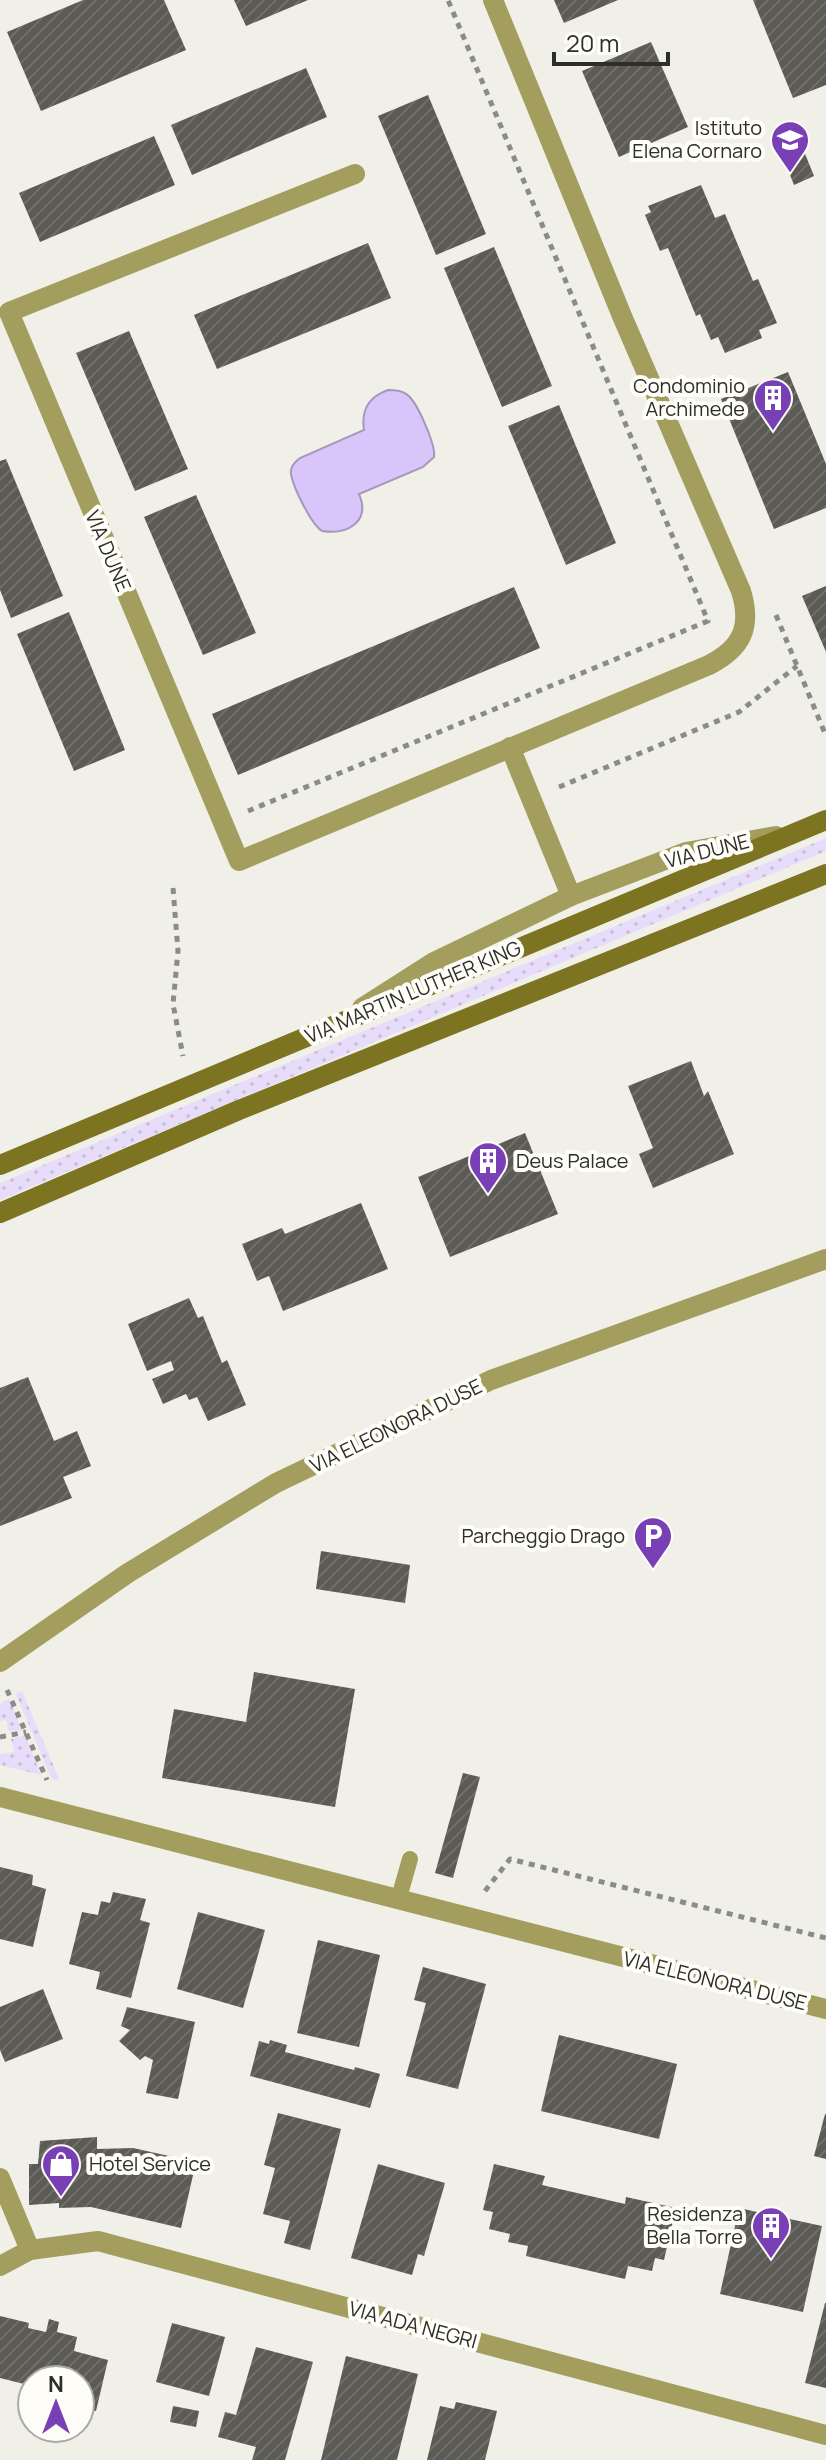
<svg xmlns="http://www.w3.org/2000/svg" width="826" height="2460" viewBox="0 0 826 2460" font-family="Manrope,sans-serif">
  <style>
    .grass { fill: url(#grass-dots) }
    .water { fill: #dac5fa; stroke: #a697bc; stroke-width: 2 }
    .building { fill: url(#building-hatch) }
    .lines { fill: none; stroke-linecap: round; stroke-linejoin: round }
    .path { stroke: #8b8b87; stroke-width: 5; stroke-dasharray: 6 6; stroke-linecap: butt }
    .lane { stroke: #a39d5e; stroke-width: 16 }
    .street { stroke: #a39d5e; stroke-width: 20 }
    .secondary { stroke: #7c7421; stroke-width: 20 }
    .labels { text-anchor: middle; stroke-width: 8; stroke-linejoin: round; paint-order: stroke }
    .poi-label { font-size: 20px; fill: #2d2d2a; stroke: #fefdf7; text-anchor: end }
    .street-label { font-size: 20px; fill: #2d2d2a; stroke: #fefdf7 }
  </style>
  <defs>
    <pattern id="grass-dots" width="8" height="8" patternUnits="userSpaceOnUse" patternTransform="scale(2)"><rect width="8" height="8" fill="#e7dcf9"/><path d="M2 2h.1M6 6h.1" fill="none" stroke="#c6bdd6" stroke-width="1.8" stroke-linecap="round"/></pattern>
    <pattern id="building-hatch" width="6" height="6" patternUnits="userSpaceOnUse" patternTransform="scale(2)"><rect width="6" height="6" fill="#5b5a55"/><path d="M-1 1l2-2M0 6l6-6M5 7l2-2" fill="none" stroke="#6f6e6a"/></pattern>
  </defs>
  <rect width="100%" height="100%" fill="#f0f0e9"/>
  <g class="grass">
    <path d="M826 838V851L0 1200V1183Z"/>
    <path d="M22 1691 60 1781 51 1778 16 1694Z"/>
    <path d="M9 1699 22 1730 9 1731 6 1720 0 1721V1704Z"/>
    <path d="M25 1735 41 1775 0 1765V1754L14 1752 11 1739Z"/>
  </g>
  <path class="water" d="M388 390C394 390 401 390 406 394 417 400 436 446 434 457L423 467 359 494C371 522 347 535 322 531 311 524 293 487 291 474 290 467 294 463 300 458L364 430C361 410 368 397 388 390Z"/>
  <g class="building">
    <path d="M83 0H164L186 50 41 111 7 32Z"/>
    <path d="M234 0H308L246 26Z"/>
    <path d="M554 0H618L564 23Z"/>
    <path d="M753 0H826V85L793 98Z"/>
    <path d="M651 42 688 127 619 157 582 71Z"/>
    <path d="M306 68 327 117 192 175 171 125Z"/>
    <path d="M428 95 486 234 436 255 378 116Z"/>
    <path d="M793 124 814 176 794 185 773 132Z"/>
    <path d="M154 136 175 185 40 242 19 193Z"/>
    <path d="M701 185 715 218 725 214 753 281 758 279 777 323 759 330 762 338 725 353 718 337 711 340 700 314 696 316 668 248 660 251 645 215 651 212 648 206Z"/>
    <path d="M368 243 391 298 217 369 194 315Z"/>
    <path d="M494 247 552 386 502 407 444 268Z"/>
    <path d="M129 331 188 469 135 491 76 353Z"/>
    <path d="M788 372 826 464V508L774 529 721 399Z"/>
    <path d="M559 405 616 543 566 565 508 426Z"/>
    <path d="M6 459 63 596 11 618 0 590V461Z"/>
    <path d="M196 495 256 633 203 655 144 517Z"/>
    <path d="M826 586V652L802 596Z"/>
    <path d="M514 587 540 648 238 775 212 714Z"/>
    <path d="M69 612 125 750 74 771 17 634Z"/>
    <path d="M691 1061 704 1096 708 1091 734 1154 653 1188 639 1154 653 1148 628 1086Z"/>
    <path d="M525 1133 558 1214 450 1257 418 1177Z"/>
    <path d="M361 1203 388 1269 283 1311 269 1276 257 1281 242 1244 282 1228 285 1234Z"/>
    <path d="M189 1298 198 1318 203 1316 222 1363 227 1360 246 1405 208 1421 197 1397 189 1400 186 1394 163 1404 152 1379 174 1370 171 1361 147 1371 128 1324Z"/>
    <path d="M28 1377 54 1441 77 1431 91 1466 63 1477 72 1498 0 1526V1388Z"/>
    <path d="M321 1551 410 1565 405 1603 316 1589Z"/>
    <path d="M254 1672 355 1689 335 1807 162 1778 174 1709 246 1722Z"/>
    <path d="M463 1773 480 1777 453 1878 435 1873Z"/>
    <path d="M0 1867 33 1875 32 1885 46 1889 33 1947 0 1939Z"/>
    <path d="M113 1892 146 1899 140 1920 150 1923 131 1998 96 1989 100 1972 69 1964 82 1912 98 1915 101 1901 110 1903Z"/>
    <path d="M198 1912 265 1930 243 2008 177 1989Z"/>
    <path d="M318 1940 380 1955 359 2047 297 2033Z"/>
    <path d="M423 1967 486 1984 458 2089 406 2076 426 2003 414 2000Z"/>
    <path d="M43 1989 63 2039 5 2062 0 2050V2007Z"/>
    <path d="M127 2007 195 2022 178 2099 146 2093 153 2060 145 2056 140 2060 119 2041 130 2030 121 2026Z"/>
    <path d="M559 2035 677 2064 659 2139 541 2111Z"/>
    <path d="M270 2040 287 2045 285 2052 354 2070 355 2067 380 2074 370 2108 250 2076 259 2041 269 2044Z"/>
    <path d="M278 2113 341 2129 310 2250 284 2243 290 2221 263 2214 275 2168 264 2165Z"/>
    <path d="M825 2114H826V2159L814 2156Z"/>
    <path d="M97 2137V2149L133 2148 196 2162 181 2228 91 2207 59 2208V2203L29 2205V2164H38L40 2141Z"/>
    <path d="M378 2164 445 2183 424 2256 418 2254 412 2275 351 2258Z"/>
    <path d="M494 2164 545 2176 542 2185 625 2204 626 2197 676 2208 664 2260 655 2258 652 2271 628 2266 625 2279 526 2256 528 2246 508 2242 510 2234 489 2229 493 2212 483 2210Z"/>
    <path d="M739 2208 822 2226 803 2312 720 2294Z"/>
    <path d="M825 2303H826V2388L805 2383Z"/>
    <path d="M0 2316 29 2323 28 2328 46 2332 49 2319 59 2322 57 2332 77 2337 74 2351 108 2360 96 2411 80 2407V2380H32V2386L0 2378Z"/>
    <path d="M172 2323 225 2337 209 2396 156 2382Z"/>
    <path d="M256 2347 313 2362 285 2460H252L256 2447 218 2437 225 2412 236 2415Z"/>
    <path d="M346 2356 418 2374 397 2460H321Z"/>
    <path d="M456 2402 497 2411 485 2460H427L440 2406 454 2409Z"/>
    <path d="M173 2406 199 2411 196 2427 170 2422Z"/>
  </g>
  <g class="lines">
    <g class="path">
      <path d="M776 615 826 736"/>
      <path d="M559 787 739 712 797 666"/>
      <path d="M248 811 708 621 448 0"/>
      <path d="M173 888 178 951 173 1004 183 1056"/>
      <path d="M7 1690 47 1780"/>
      <path d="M0 1737 26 1732"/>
      <path d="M485 1891 510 1859 826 1938"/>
    </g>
    <path class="lane" d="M398 1901 410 1859"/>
    <g class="street">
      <path d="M355 174 9 312 239 861 709 665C742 648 752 627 741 591L622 316 493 0"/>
      <path d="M510 747 571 896"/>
      <path d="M362 1008 434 962 571 896 686 852 776 836"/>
      <path d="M0 1662 128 1573 276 1483 491 1380 826 1259"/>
      <path d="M0 1797 826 2009"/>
      <path d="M0 2178 30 2250"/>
      <path d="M0 2266 30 2250 98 2241 826 2435"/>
    </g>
    <g class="secondary">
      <path d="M0 1165 826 820"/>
      <path d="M0 1213 239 1110 826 874"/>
    </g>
  </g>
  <defs>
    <g id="school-pin" transform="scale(2)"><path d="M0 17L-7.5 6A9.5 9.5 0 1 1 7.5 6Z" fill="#7940b6" stroke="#fefdf7"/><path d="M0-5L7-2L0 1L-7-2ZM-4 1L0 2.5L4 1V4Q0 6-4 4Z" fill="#fff"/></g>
    <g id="building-pin" transform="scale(2)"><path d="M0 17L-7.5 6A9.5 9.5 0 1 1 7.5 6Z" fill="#7940b6" stroke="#fefdf7"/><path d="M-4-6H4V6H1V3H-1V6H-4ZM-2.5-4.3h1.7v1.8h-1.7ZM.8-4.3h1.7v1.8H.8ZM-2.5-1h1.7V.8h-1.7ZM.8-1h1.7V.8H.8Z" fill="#fff"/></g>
    <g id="parking-pin" transform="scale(2)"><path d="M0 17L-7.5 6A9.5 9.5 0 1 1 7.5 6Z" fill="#7940b6" stroke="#fefdf7"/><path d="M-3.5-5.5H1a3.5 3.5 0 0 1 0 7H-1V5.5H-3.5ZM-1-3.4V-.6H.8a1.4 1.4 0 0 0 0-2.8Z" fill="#fff"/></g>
    <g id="shop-pin" transform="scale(2)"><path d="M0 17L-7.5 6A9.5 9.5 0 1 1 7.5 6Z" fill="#7940b6" stroke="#fefdf7"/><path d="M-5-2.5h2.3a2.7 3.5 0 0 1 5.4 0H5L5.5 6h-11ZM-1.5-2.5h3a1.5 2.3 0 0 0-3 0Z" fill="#fff"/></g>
  </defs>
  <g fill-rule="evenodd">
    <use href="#school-pin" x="790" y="140"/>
    <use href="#building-pin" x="773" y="398"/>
    <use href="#building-pin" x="488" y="1161"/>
    <use href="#parking-pin" x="653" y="1536"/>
    <use href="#shop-pin" x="61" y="2164"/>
    <use href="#building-pin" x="771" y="2226"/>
  </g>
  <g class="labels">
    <g class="poi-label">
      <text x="762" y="135">Istituto<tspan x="762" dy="23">Elena Cornaro</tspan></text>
      <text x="745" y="393">Condominio<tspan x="745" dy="23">Archimede</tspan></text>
      <text x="516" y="1168" text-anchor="start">Deus Palace</text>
      <text x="625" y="1543">Parcheggio Drago</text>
      <text x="89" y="2171" text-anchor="start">Hotel Service</text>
      <text x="743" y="2221">Residenza<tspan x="743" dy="23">Bella Torre</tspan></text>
    </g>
    <g class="street-label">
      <text transform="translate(108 551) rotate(67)" y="7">VIA DUNE</text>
      <text transform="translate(707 851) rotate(-14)" y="7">VIA DUNE</text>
      <text transform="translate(413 992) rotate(-23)" y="7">VIA MARTIN LUTHER KING</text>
      <text transform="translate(396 1426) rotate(-26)" y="7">VIA ELEONORA DUSE</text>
      <text transform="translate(715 1981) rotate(14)" y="7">VIA ELEONORA DUSE</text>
      <text transform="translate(413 2325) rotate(15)" y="7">VIA ADA NEGRI</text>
    </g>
  </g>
  <g transform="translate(56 2404)"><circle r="38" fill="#fefdf7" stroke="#aaaaa5" stroke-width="2"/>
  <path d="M0-6L14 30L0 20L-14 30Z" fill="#7940b6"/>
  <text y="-12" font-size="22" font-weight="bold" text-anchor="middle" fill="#2d2d2a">N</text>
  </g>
  <path d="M554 52v12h114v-12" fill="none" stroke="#2d2d2a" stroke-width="4"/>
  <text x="566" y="52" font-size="24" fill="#2d2d2a" stroke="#fefdf7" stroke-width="6" paint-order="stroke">20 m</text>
</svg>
